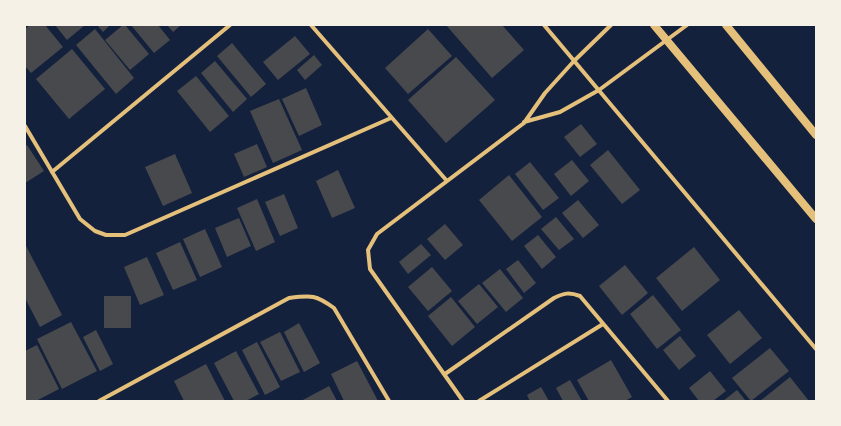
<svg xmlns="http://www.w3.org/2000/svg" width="841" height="426" viewBox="0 0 841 426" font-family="Mulish,sans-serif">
  <rect width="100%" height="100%" fill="#14213d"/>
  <path fill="#48494c" d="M30,25H45L63,47L31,73L25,66V29Z
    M55,25H85L67,40Z
    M97,25H110L103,32Z
    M123,25H125L149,54L130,70L105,40Z
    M131,25H158L170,40L154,53Z
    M167,25H181L173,32Z
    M446,25H502L524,50L492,78Z
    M95,29L134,78L116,94L76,45Z
    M428,29L452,56L408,94L385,68Z
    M295,36L310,54L278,80L263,62Z
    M232,43L266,84L251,97L217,56Z
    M72,49L105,89L69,119L36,79Z
    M314,55L322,65L305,80L297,70Z
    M456,57L495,100L446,143L408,100Z
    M215,61L247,99L233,112L201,73Z
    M196,76L229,116L210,132L177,91Z
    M306,88L322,125L299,136L282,99Z
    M279,99L302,150L273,163L250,111Z
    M581,124L597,144L580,157L564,137Z
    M257,144L267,167L244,177L234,154Z
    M27,145L44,171L25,183V146Z
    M608,150L640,190L622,204L590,165Z
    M175,154L192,193L163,206L145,167Z
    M572,160L589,181L571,196L554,174Z
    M530,162L559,198L543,210L515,174Z
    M338,170L355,208L332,218L316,181Z
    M509,175L542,217L512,241L479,200Z
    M284,194L298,228L280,236L265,202Z
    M257,199L275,242L256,251L237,208Z
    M578,200L599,225L583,238L562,213Z
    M556,217L574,239L559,250L541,229Z
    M239,218L251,246L227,257L215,228Z
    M445,224L463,245L445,260L427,239Z
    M205,229L222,267L200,277L183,239Z
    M538,235L556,257L542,269L524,246Z
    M180,242L197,280L173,290L156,253Z
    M25,244L62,315L40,327L25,298Z
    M421,244L431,255L408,274L399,262Z
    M694,247L720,280L682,311L656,278Z
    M147,257L164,295L140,305L124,267Z
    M518,260L536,283L524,293L506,269Z
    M625,265L648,293L622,315L599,286Z
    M432,267L452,291L428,311L408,287Z
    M500,269L523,298L506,312L482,283Z
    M479,284L498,307L477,324L458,301Z
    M653,295L681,330L657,349L630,314Z
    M104,296H131V328H104Z
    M451,297L475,327L452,346L428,316Z
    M739,310L762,338L730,364L707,335Z
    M71,322L97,371L62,389L37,339Z
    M299,323L320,363L304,372L284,332Z
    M96,330L113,364L100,371L83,337Z
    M280,332L300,372L281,381L260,342Z
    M680,336L696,356L679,370L663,350Z
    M257,342L280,387L265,395L242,350Z
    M37,345L59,389L36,401H25V351Z
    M770,348L789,371L751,401L732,378Z
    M236,351L259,394L246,401H234L214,363Z
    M611,360L632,397L625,401H589L577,380Z
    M357,361L378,401H344L331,374Z
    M206,364L225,401H184L174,381Z
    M710,371L726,391L713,401H699L689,388Z
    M790,377L809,401H760Z
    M570,380L582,401H563L556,388Z
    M329,386L337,401H301Z
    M541,387L549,401H530L527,395Z
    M737,390L746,401H723Z"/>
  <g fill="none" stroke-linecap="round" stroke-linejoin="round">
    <path stroke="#e5c07b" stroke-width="4" d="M311,25L447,181
      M544,25L816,349
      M524,122L560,112L599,90L687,25
      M25,126L80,219L95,231L106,235H125L391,118
      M52,172L230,25
      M445,374L554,298C564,293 569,292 580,296L668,401
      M99,401L289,298C312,295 316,295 334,308L389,401
      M463,401L370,269L368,250L377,234L524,123L545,93L574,61L611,25
      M479,401L603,324"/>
    <path stroke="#e5c07b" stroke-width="8" d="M654,25L816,219
      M726,25L816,135"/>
  </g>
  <rect width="841" height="426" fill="none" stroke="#f6f1e7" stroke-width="52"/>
</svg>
